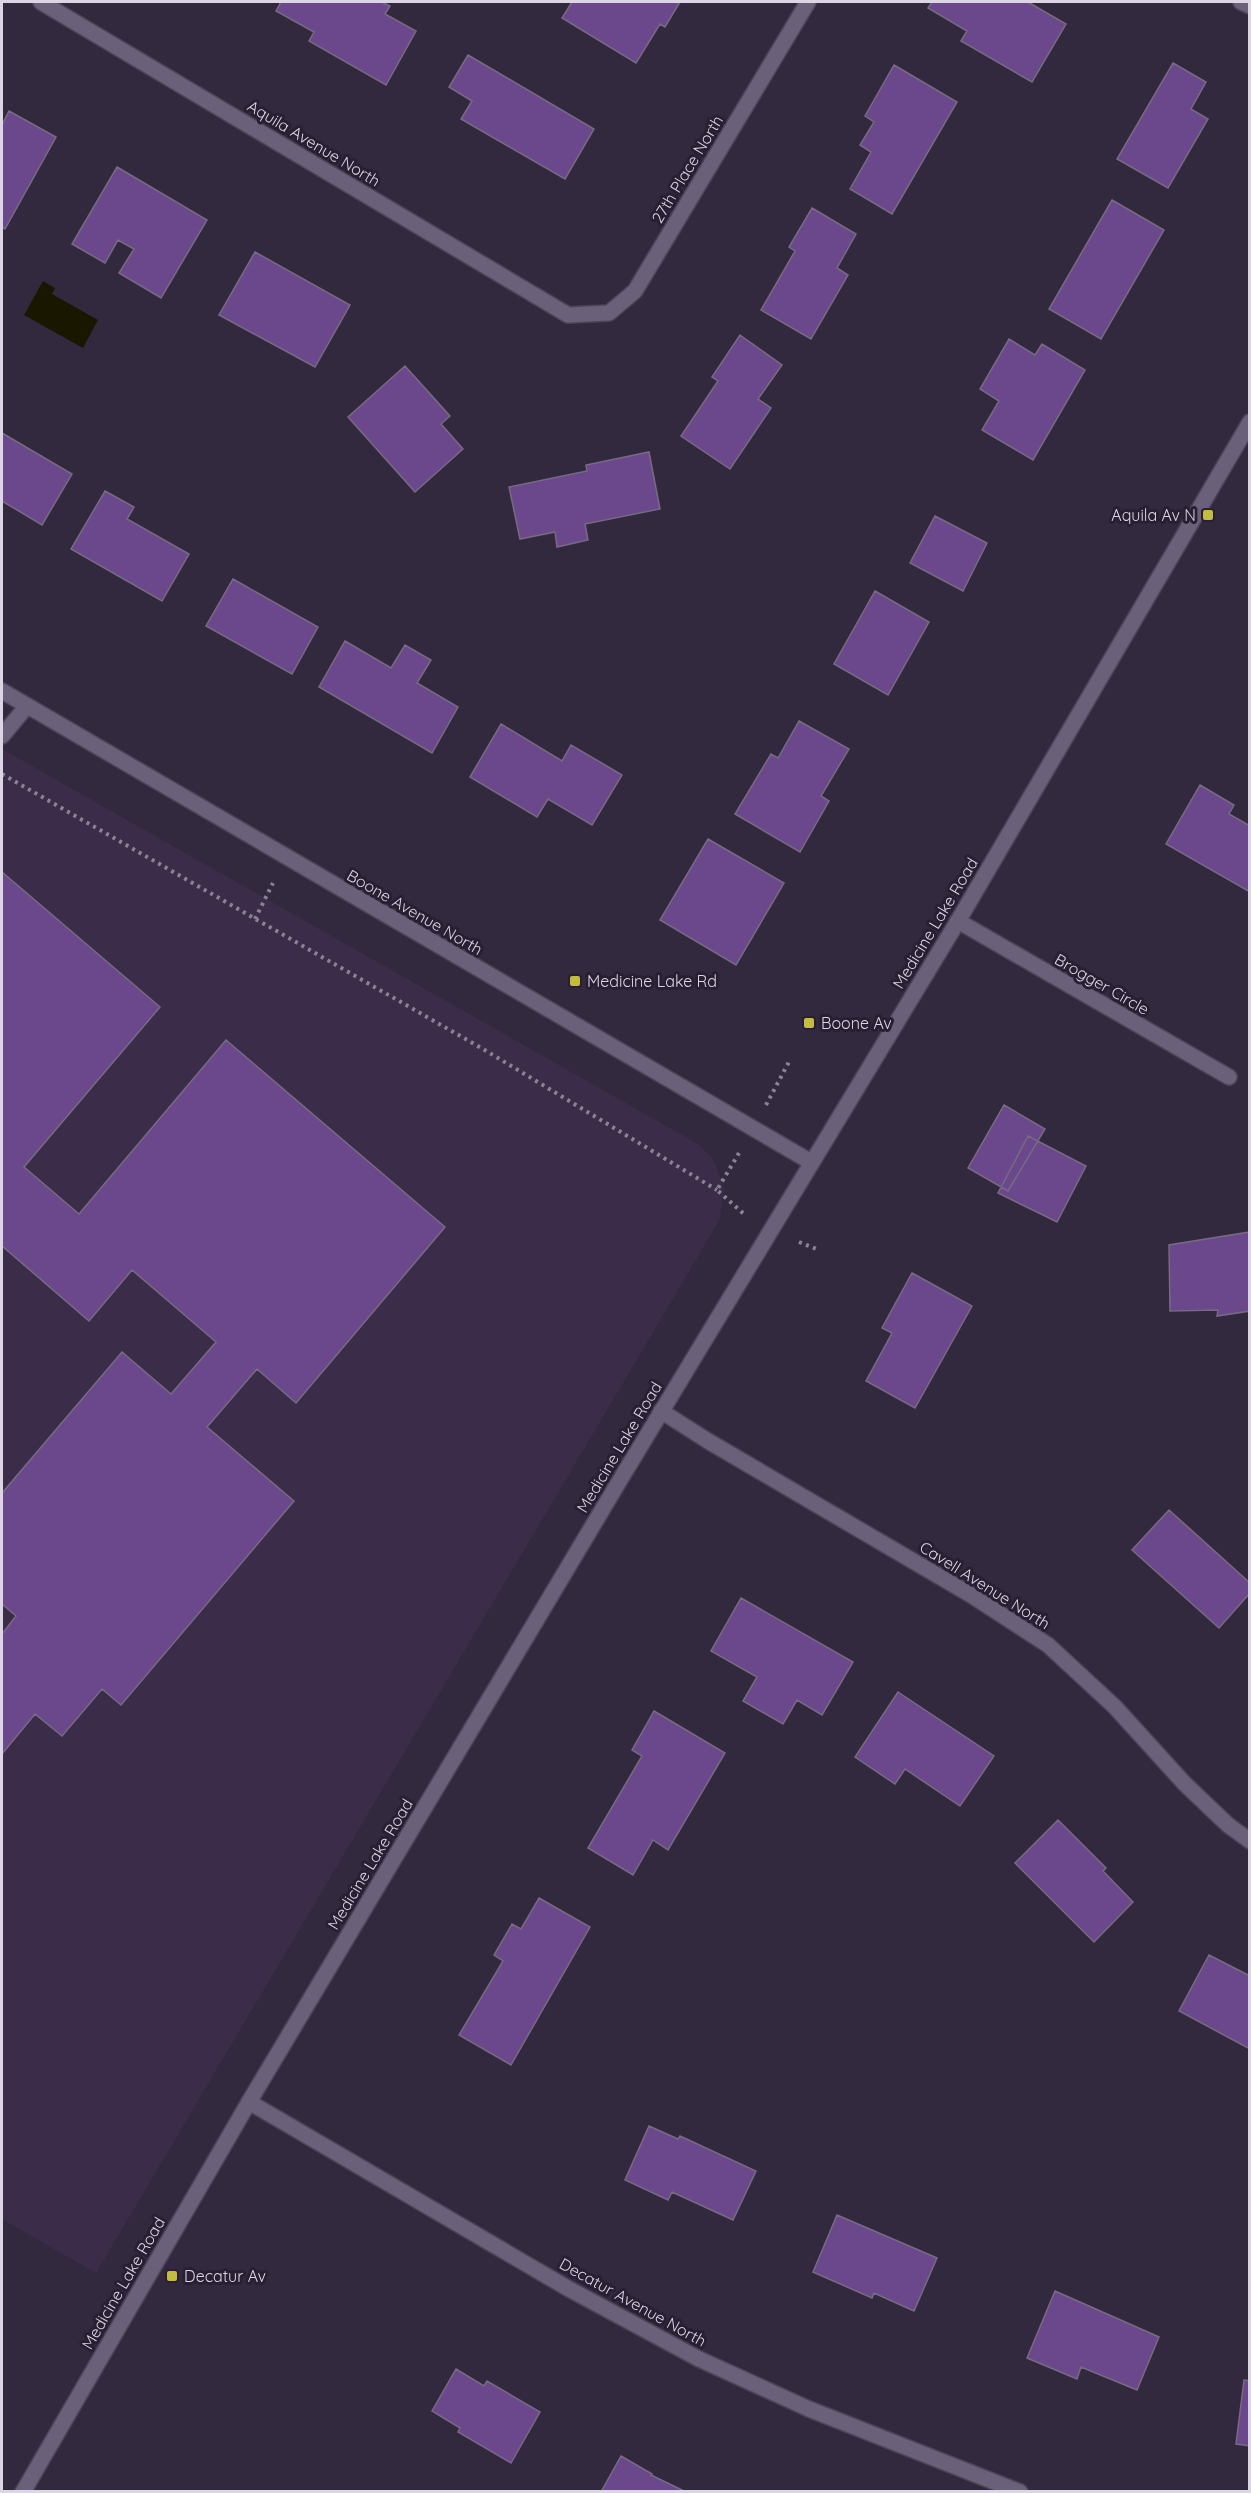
<svg xmlns="http://www.w3.org/2000/svg" width="1251" height="2493" viewBox="0 0 1251 2493" font-family="Quicksand,sans-serif">
  <rect width="100%" height="100%" fill="#33293e"/>
  <path fill="#3b2d49" d="M2,749L698,1144L713,1159L724,1188L720,1219L96,2273L2,2219Z"/>
  <path fill="#191700" d="M43,281L55,288L52,294L98,320L83,348L24,315Z"/>
  <path fill="#6a488b" stroke="#776b84" stroke-width="1.5" d="M281,2H382L390,6L385,14L416,31L386,85L309,41L314,32L276,11Z
    M572,2H680L665,27L660,24L636,63L562,18Z
    M932,2H1028L1066,24L1032,82L961,41L967,31L928,8Z
    M468,55L594,129L565,179L461,119L472,101L449,87Z
    M1173,63L1206,82L1191,109L1208,119L1168,188L1117,159Z
    M894,65L957,102L892,214L850,189L871,152L860,145L874,122L865,116Z
    M9,111L56,137L5,229L2,227V125Z
    M117,167L207,220L161,298L119,273L134,249L118,240L105,263L72,244Z
    M1112,200L1164,230L1101,339L1049,309Z
    M812,208L856,234L837,268L848,275L811,339L761,310L795,251L789,247Z
    M255,252L350,305L315,367L219,315Z
    M740,335L782,365L758,399L771,408L730,469L681,436L718,381L712,377Z
    M1009,339L1035,355L1042,344L1085,370L1033,460L982,430L999,401L980,389Z
    M405,366L450,416L441,424L463,449L415,492L348,417Z
    M2,433L72,474L42,525L2,501Z
    M649,452L660,509L585,524L588,540L557,547L555,532L520,539L509,487L587,471L586,465Z
    M105,491L134,507L127,519L189,554L162,601L71,549Z
    M935,516L987,543L963,591L910,563Z
    M233,579L318,627L292,674L206,626Z
    M875,591L929,622L888,695L834,664Z
    M345,641L391,668L405,645L431,660L417,683L458,707L432,753L319,687Z
    M799,721L849,749L821,796L829,801L800,852L735,814L771,754L778,758Z
    M501,724L562,761L571,745L622,775L592,825L548,799L537,817L470,777Z
    M1200,785L1234,805L1229,814L1250,826V892L1166,844Z
    M708,839L784,883L736,965L660,920Z
    M2,872L160,1007L24,1167L79,1214L226,1040L445,1227L296,1403L257,1369L207,1427L294,1501L121,1705L102,1689L62,1736L35,1714L2,1754V1634L16,1616L2,1604V1493L122,1352L171,1394L216,1342L132,1270L89,1321L2,1246Z
    M1004,1105L1045,1129L1008,1191L968,1168Z
    M1028,1136L1086,1166L1057,1222L998,1193Z
    M1250,1232V1311L1217,1316L1218,1310L1170,1311L1169,1245Z
    M912,1273L972,1306L915,1408L866,1381L892,1333L882,1328Z
    M1169,1510L1250,1583V1593L1219,1628L1132,1550Z
    M741,1598L853,1662L822,1715L797,1700L783,1724L743,1701L757,1677L711,1651Z
    M898,1692L994,1756L960,1806L905,1769L895,1784L855,1757Z
    M654,1711L725,1753L668,1850L653,1840L633,1875L588,1848L642,1756L632,1750Z
    M1058,1820L1106,1868L1103,1871L1133,1902L1094,1942L1015,1863Z
    M539,1898L590,1927L511,2065L459,2035L503,1961L494,1955L512,1924L521,1929Z
    M1209,1955L1250,1976V2049L1179,2011Z
    M649,2126L678,2139L680,2136L756,2171L733,2220L672,2192L668,2200L625,2180Z
    M837,2215L937,2258L914,2311L874,2293L872,2298L813,2272Z
    M1055,2291L1159,2337L1137,2390L1081,2367L1077,2379L1027,2358Z
    M456,2369L484,2386L487,2381L540,2412L511,2463L458,2432L460,2428L432,2411Z
    M1244,2380L1250,2381V2446L1236,2444Z
    M621,2456L652,2474L651,2475L686,2492H601Z"/>
  <g fill="none" stroke-linecap="round" stroke-linejoin="round">
    <g stroke="#4d4457" stroke-width="18">
      <path id="service" d="M2,736L27,706"/>
    </g>
    <g stroke="#4d4457" stroke-width="18">
      <path id="minor" d="M41,2L568,315L609,313L635,291L808,2
        M1241,2L1250,6
        M958,921L1229,1077
        M661,1411L708,1441L971,1595L1048,1645L1115,1707L1184,1783L1228,1825L1250,1841
        M249,2102L569,2289L699,2359L809,2409L1020,2492"/>
    </g>
    <g stroke="#4d4457" stroke-width="18">
      <path id="tertiary" d="M2,691L811,1162
        M23,2492L249,2102L614,1490L958,921L1250,422"/>
    </g>
    <path stroke="#8b8395" stroke-width="4" stroke-dasharray="3 4.5" stroke-linecap="butt" d="M2,774L483,1049L717,1190
      M255,919L273,883
      M766,1105L790,1060
      M739,1153L717,1190L746,1216
      M799,1242L819,1250"/>
    <use href="#service" stroke="#6b6079" stroke-width="15"/>
    <use href="#minor" stroke="#6b6079" stroke-width="15"/>
    <use href="#tertiary" stroke="#6b6079" stroke-width="15"/>
  </g>
  <g fill="#c2bd3f" stroke="#291f34" stroke-width="2">
    <rect x="1202" y="509" width="12" height="12" rx="3"/>
    <rect x="569" y="975" width="12" height="12" rx="3"/>
    <rect x="803" y="1017" width="12" height="12" rx="3"/>
    <rect x="166" y="2270" width="12" height="12" rx="3"/>
  </g>
  <g text-anchor="middle" stroke-width="6" stroke-linejoin="round" paint-order="stroke">
    <g font-size="16" fill="#dcd6e4" stroke="#291f34">
      <text transform="translate(314 143) rotate(31)" y="6">Aquila Avenue North</text>
      <text transform="translate(687 169) rotate(-59)" y="6">27th Place North</text>
      <text transform="translate(415 912) rotate(30)" y="6">Boone Avenue North</text>
      <text transform="translate(935 923) rotate(-59)" y="6">Medicine Lake Road</text>
      <text transform="translate(1102 984) rotate(30)" y="6">Brogger Circle</text>
      <text transform="translate(619 1447) rotate(-59)" y="6">Medicine Lake Road</text>
      <text transform="translate(985 1585) rotate(32)" y="6">Cavell Avenue North</text>
      <text transform="translate(370 1864) rotate(-59)" y="6">Medicine Lake Road</text>
      <text transform="translate(123 2283) rotate(-60)" y="6">Medicine Lake Road</text>
      <text transform="translate(633 2302) rotate(29)" y="6">Decatur Avenue North</text>
    </g>
    <g font-size="16" fill="#dcd6e4" stroke="#291f34" text-anchor="start">
      <text x="1196" y="521" text-anchor="end">Aquila Av N</text>
      <text x="587" y="987">Medicine Lake Rd</text>
      <text x="821" y="1029">Boone Av</text>
      <text x="184" y="2282">Decatur Av</text>
    </g>
  </g>
  <rect width="1251" height="2493" fill="none" stroke="#dcd6e4" stroke-width="6"/>
</svg>
